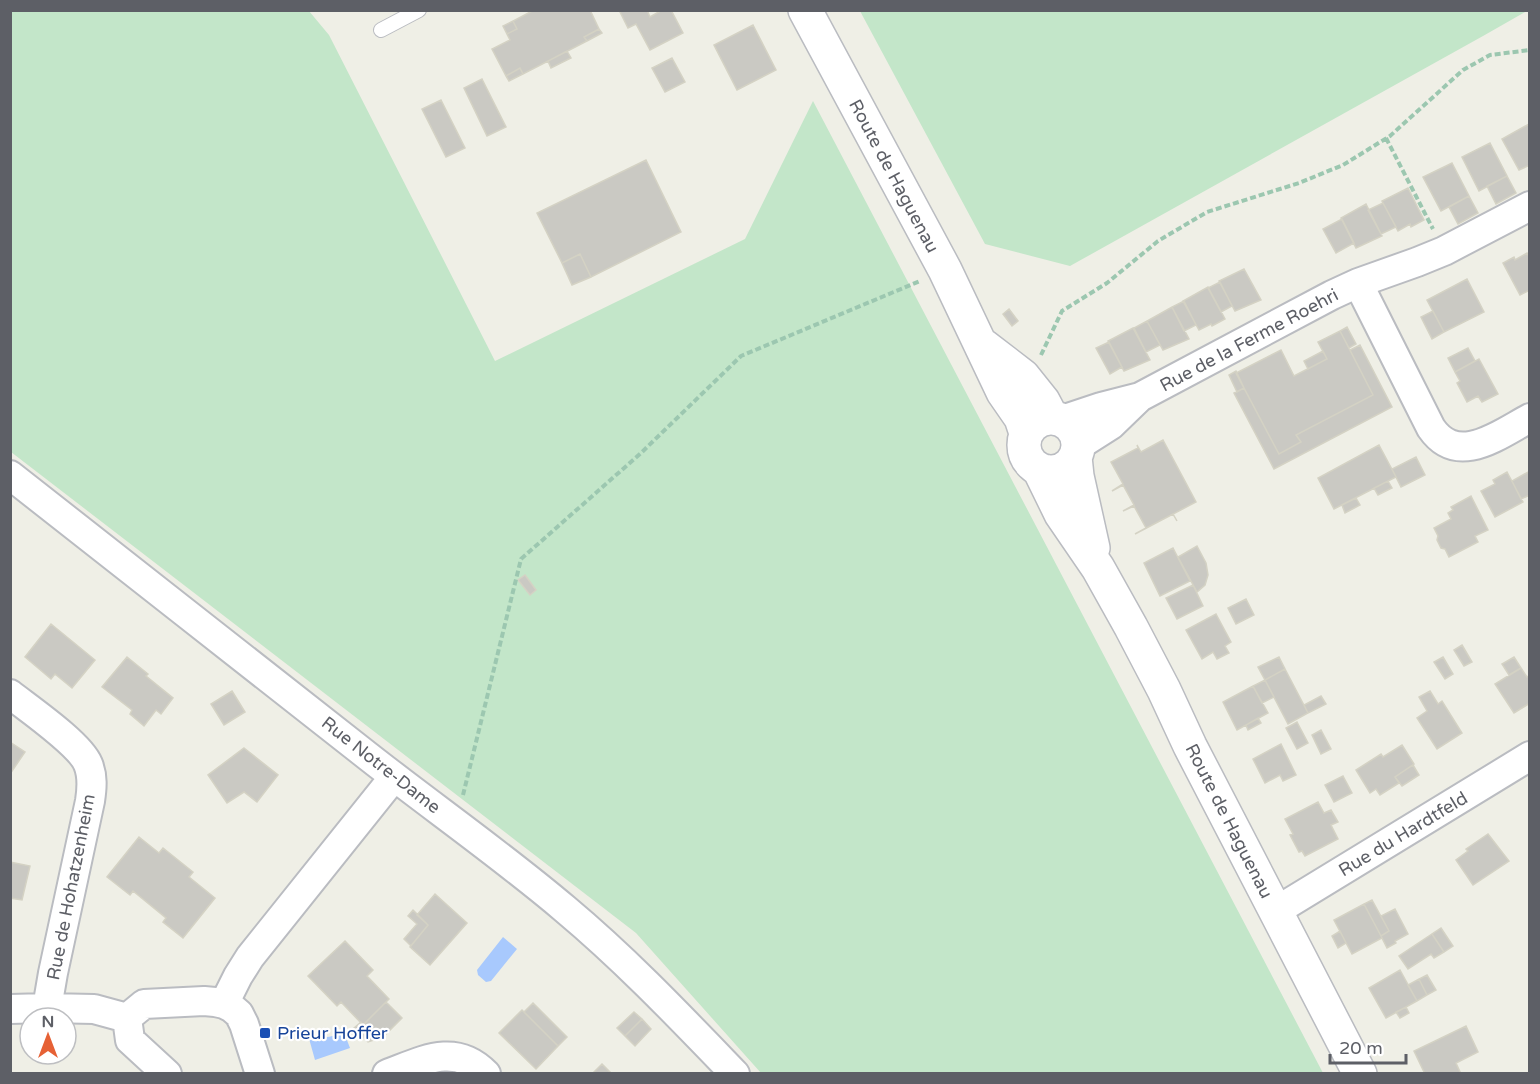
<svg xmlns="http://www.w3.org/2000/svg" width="1540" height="1084" viewBox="0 0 1540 1084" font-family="'Varela Round',sans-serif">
  <rect width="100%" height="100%" fill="#efefe6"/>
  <path fill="#c3e6c9" d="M10,11H309L329,35L495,361L745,239L813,101L1323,1073H761L636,933L11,452Z
    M860,11H1527L1483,36L1070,266L985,244Z"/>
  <path fill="#a8c9fd" d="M503,937L517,949L491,981L486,982L478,975L477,970Z
    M312,1034L313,1036L323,1034L327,1037C343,1034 344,1030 350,1048L315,1060L308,1035Z"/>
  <path fill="#cac9c3" stroke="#d4d2c4" stroke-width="1.5" d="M534,10H590L599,29L584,37L587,41L523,74L520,68L506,76L492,49L510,40L507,34L517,29L513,21Z
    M619,10H647L650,17L662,10H671L683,33L650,50L636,24L628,28Z
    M513,21L517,29L507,34L503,26Z
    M753,25L776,70L737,90L714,45Z
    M599,29L602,33L587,41L584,37Z
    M567,51L571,58L551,68L548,61Z
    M672,58L685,82L665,92L652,68Z
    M520,68L523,74L509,81L506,76Z
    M482,79L506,127L487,136L464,88Z
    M441,100L465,148L446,157L422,109Z
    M1529,124L1530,165L1519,170L1502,139Z
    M1490,143L1507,176L1479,191L1462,157Z
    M646,160L681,232L591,277L580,254L562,263L537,213Z
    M1452,163L1469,196L1441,211L1423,177Z
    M1507,176L1516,193L1496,204L1487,186Z
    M1408,188L1424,220L1411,227L1410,224L1398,231L1382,201Z
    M1469,196L1478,213L1458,224L1449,207Z
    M1383,203L1396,227L1381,234L1368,210Z
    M1366,204L1382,236L1356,248L1341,218Z
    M1342,219L1354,243L1336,253L1323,229Z
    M1527,253L1530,258V290L1520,295L1503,263L1514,257L1515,260Z
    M580,254L591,277L572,285L562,263Z
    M1244,269L1261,300L1235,311L1219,281Z
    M1467,279L1484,312L1444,332L1427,300Z
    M1220,282L1232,306L1221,312L1208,288Z
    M1208,287L1225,319L1212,326L1211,324L1199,330L1183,301Z
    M1184,301L1196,325L1184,331L1172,307Z
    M1172,307L1189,339L1163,350L1147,321Z
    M1009,309L1018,321L1012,326L1003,314Z
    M1433,311L1444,332L1432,339L1421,317Z
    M1147,321L1160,345L1146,352L1134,328Z
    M1347,327L1356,344L1349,348L1340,331Z
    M1133,328L1150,360L1124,371L1108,341Z
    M1340,331L1373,395L1296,435L1301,442L1279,454L1236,373L1281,350L1294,376L1327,359L1318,342Z
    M1109,342L1122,367L1110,374L1096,348Z
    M1360,345L1392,407L1274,469L1234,393L1244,388L1279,454L1301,442L1296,435L1373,395L1350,350Z
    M1468,348L1475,361L1455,372L1448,358Z
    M1323,351L1327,359L1308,369L1304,361Z
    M1479,359L1498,394L1482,402L1478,396L1467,402L1457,383L1460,381L1455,372Z
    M1236,371L1244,388L1237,392L1229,375Z
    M1163,440L1196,502L1173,514L1177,521L1173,514L1135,534L1146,528L1134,506L1123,511L1134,505L1123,485L1112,491L1123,484L1111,462L1138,448L1137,445L1141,452Z
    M1379,445L1396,477L1334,509L1318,478Z
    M1416,457L1425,475L1401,487L1392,469Z
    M1530,471V495L1521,499L1512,481Z
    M1507,472L1523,502L1495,517L1481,491L1495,484L1493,480Z
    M1388,481L1392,488L1378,495L1374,488Z
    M1471,496L1488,530L1475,536L1478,542L1449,557L1445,549L1441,548L1437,540L1438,536L1434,528L1451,519L1448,513L1453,510L1451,507Z
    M1356,498L1360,505L1345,513L1342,505Z
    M1197,546L1206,563L1208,575L1205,585L1197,592L1178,557Z
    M1173,548L1190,581L1160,596L1144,563Z
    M525,575L536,590L530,595L518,580Z
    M1193,585L1203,606L1177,619L1166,598Z
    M1246,599L1254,615L1236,624L1228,608Z
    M1216,614L1231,642L1225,646L1229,653L1217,659L1213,652L1202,659L1186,630Z
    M51,624L95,660L72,688L55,674L51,679L25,657Z
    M1462,645L1472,662L1464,666L1454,650Z
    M127,657L148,674L146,676L173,698L161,714L156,710L144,726L130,714L132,710L102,687Z
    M1279,657L1285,669L1265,680L1258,667Z
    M1443,657L1453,674L1445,679L1434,662Z
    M1514,657L1521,668L1509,675L1502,664Z
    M1521,668L1527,677L1530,675V703L1514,713L1495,684Z
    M1285,669L1308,713L1288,724L1265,680Z
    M1265,680L1274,697L1262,703L1253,686Z
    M1253,686L1268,713L1237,730L1223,702Z
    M232,691L245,712L224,725L211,704Z
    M1430,691L1438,704L1442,701L1462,733L1437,749L1417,718L1427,711L1419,697Z
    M1321,696L1326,704L1308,713L1304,705Z
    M1258,718L1261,723L1248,730L1246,725Z
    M1297,722L1308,743L1297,749L1286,728Z
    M1321,730L1331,749L1321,754L1312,735Z
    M10,742L25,752L10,774Z
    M1281,744L1296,775L1283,781L1280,775L1265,783L1253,759Z
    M1402,745L1414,764L1395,777L1399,783L1380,795L1376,789L1370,793L1356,770L1381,754L1383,757Z
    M244,748L278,775L257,802L244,792L227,803L208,775Z
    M1413,765L1419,775L1402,786L1395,777Z
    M1343,776L1352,793L1334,802L1325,785Z
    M1318,802L1324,813L1331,810L1338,822L1331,825L1338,839L1305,856L1302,851L1299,852L1290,835L1293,834L1285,819Z
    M1488,834L1509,861L1473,885L1456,860L1468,851L1466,849Z
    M139,837L159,853L163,848L193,872L189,877L215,898L183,938L163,922L166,918L133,891L130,895L107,877Z
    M10,862L30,866L22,900L10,898Z
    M435,894L467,923L430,965L410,947L428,925L417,915Z
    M1372,900L1389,931L1381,936L1364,904Z
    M1364,904L1382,938L1352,954L1334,920Z
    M1395,909L1408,934L1395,941L1396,943L1387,948L1381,936L1389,931L1381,916Z
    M413,910L428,925L411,946L404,939L417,924L408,916Z
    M1441,928L1453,946L1444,952L1432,934Z
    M1340,931L1346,943L1338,948L1332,936Z
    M1432,934L1444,952L1434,958L1431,954L1408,969L1399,956Z
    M345,941L373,970L367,976L389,999L363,1025L341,1002L337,1006L308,976Z
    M1400,970L1417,1001L1386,1018L1369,988Z
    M1427,975L1436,990L1427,995L1419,979Z
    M1419,979L1427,995L1417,1001L1408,985Z
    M386,1002L402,1018L383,1037L368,1042L354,1028L361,1022L363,1025Z
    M533,1003L567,1037L558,1046L524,1012Z
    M1406,1007L1409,1013L1400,1018L1396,1012Z
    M522,1010L558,1046L536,1069L499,1033Z
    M634,1012L642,1019L625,1036L617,1028Z
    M642,1019L651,1029L635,1046L625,1036Z
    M1466,1026L1478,1052L1456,1063L1461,1074H1425L1414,1051Z
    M602,1064L612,1074H592Z"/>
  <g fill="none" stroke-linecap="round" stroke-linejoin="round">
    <g stroke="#babcc1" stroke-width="16">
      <path id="service" d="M381,30L419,10"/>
    </g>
    <g stroke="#babcc1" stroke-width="32">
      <path id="minor" d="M1358,283L1431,428C1458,467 1498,435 1530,418
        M1062,420L1101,407L1140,397L1332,295L1358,283L1417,262L1444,251L1530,206
        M1078,446L1111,425L1140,397
        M10,475C127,567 243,658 360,750C428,804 499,853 565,909C626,960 680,1017 735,1074
        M10,694C29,709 80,744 88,764C93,776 92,788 90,801L53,973L47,1008
        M1276,911L1530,756
        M224,1004L238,976L250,957L394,777
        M10,1009L47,1008L94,1009L127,1018
        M127,1018L144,1004L204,1001L215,1002L224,1004L232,1008L239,1014L244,1024L260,1074
        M127,1018L130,1040L167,1074
        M387,1074C422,1061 455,1042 486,1074"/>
    </g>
    <g stroke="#babcc1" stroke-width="36">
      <path id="tertiary" d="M805,10L945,270L1003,392L1021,418L1026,433
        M984,346L1023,376L1043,401L1052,418
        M1024 445a27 27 0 1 1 54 0a27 27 0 1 1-54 0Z
        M1075,457L1077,476L1093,548
        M1039,469L1061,514L1098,568L1131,627L1164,690L1190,746L1360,1074"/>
    </g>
    <path stroke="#9cc7b0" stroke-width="4" stroke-dasharray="6 3" stroke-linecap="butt" d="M1386,138L1433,229
      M1041,355L1062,311L1107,283L1158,241L1207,212L1299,183L1343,165L1390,136L1463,70L1490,55L1530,50
      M463,795L521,559L641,453L741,356L920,281"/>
    <use href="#service" stroke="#fff" stroke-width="14"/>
    <use href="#minor" stroke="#fff" stroke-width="28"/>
    <use href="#tertiary" stroke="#fff" stroke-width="33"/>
  </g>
  <rect fill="#1a4fb4" stroke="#fff" stroke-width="2" x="259" y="1027" width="12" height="12" rx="3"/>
  <g text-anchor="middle" stroke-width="4.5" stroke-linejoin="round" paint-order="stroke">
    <g font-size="18" fill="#5d5f66" stroke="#fff">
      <text transform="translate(894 176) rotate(62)" y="6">Route de Haguenau</text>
      <text transform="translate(1249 340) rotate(-28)" y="6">Rue de la Ferme Roehri</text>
      <text transform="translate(381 765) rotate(38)" y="6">Rue Notre-Dame</text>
      <text transform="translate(1229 821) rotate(63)" y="6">Route de Haguenau</text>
      <text transform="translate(1403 834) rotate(-31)" y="6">Rue du Hardtfeld</text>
      <text transform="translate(71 887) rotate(-79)" y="6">Rue de Hohatzenheim</text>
    </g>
    <g font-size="18" fill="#164399" stroke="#fff" text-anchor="start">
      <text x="277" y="1039">Prieur Hoffer</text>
    </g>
  </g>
  <rect width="1540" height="1084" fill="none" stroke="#5d5f66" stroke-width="24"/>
  <g transform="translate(48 1036)"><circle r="28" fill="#ffffff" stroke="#bebfc2" stroke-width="1.5"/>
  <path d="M0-4.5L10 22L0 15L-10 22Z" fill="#e66135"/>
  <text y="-9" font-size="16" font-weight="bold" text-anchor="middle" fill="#5d5f66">N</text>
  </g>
  <path d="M1330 1054v9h76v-9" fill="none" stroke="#5d5f66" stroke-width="3"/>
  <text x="1339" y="1054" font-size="18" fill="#5d5f66" stroke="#ffffff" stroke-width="4.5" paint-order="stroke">20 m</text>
</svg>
